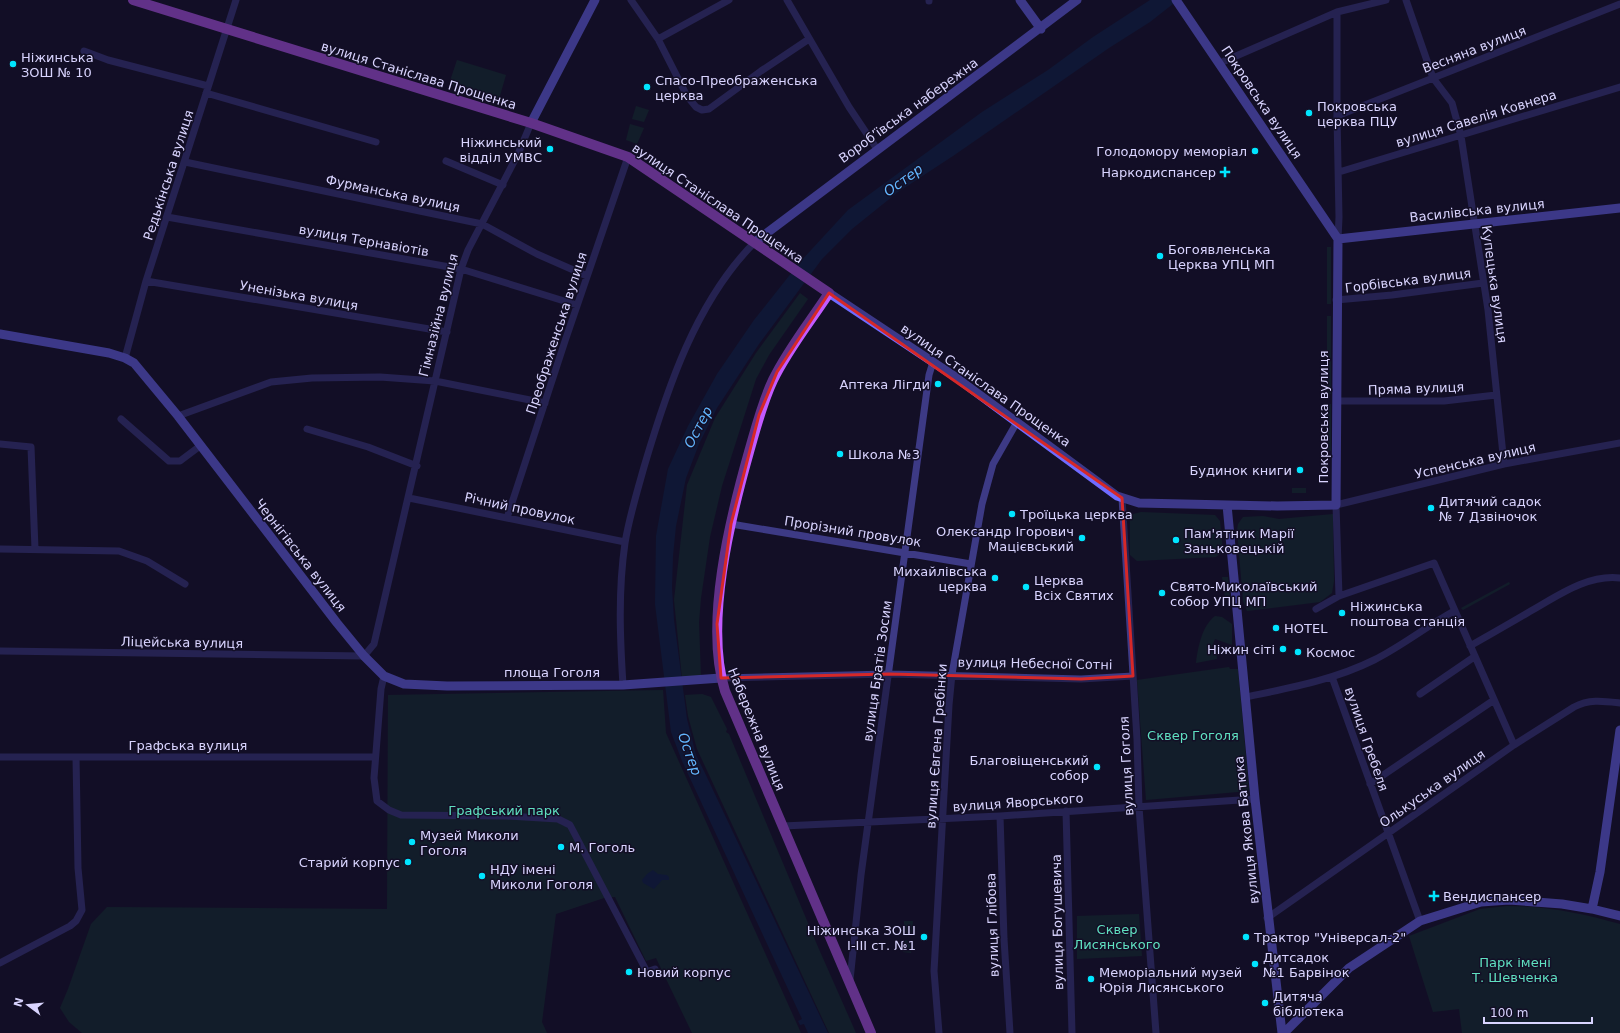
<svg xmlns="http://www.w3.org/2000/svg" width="1620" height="1033" viewBox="0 0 1620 1033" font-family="'DejaVu Sans',sans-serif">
  <rect width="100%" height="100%" fill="#130f26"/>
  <path fill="#12302f" d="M457,60L506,75L499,99L449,84Z
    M636,106L649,110L644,122L632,119Z
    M630,124L644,128L637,144L626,140Z
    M1327,247H1331V304H1327Z
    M800,293L808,299L769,355L756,379L722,486L710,537L701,598L699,622L701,678H682L674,600L687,485L715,418L756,353Z
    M1327,316H1331V394H1327Z
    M1327,404H1331V451L1327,450Z
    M1292,488H1306V493H1292Z
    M1141,512L1215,515L1220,521L1223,551L1216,557L1137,561L1130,555V515Z
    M1333,514L1334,581L1332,593L1320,602L1247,611L1243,601L1237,530L1238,524L1243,517L1263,516L1279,519Z
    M1222,577H1228L1230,598H1225Z
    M1509,582L1510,584L1463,610L1461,608Z
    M1215,616L1222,617L1232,624V645L1215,639L1211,648L1213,650H1216L1217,659L1196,663C1198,647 1202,626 1215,616Z
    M1229,667L1230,669H1238L1249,791L1146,800L1137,680Z
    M663,690L666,733L801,1033H692L656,958L646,961L615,897L604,898L556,914L542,1022L547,1033H82L69,1022L60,1008L68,989L91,924L107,907L387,909L388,695Z
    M702,694L711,697L727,729L726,732L729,734L818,947L856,1033H829L697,749L688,716L685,695Z
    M1507,906C1547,906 1581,913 1620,924V1033H1462L1459,1009L1433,1012L1409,936L1480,909Z
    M1139,914L1142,956L1077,959V916Z
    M904,921H913L912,933L904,932Z
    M903,940L912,941L911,953L903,952Z"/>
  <path fill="#0c2248" d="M1150,0H1178L1150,22L1109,48L953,156L898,192L852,229L822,259L759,344L717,408L699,444L686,478L676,526L673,556L672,588L674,620L687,719L696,755L704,771L828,1033H808L804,1024L800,1025L798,1021L802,1019L682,761L671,732L655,604L656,536L668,469L688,426L717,374L754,320L800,262L848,210L982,112L1048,70L1093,37Z
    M653,870L658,874L667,875L669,877V880H662L654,889L643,883L642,880L647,874Z"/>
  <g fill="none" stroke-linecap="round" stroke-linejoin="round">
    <path stroke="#3d3a85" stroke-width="7" d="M631,0L658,39L687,96L696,107L702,110L709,109L761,71L809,39
      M787,0L849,107L877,149
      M929,0V1
      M1406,0L1433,78L1452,103L1461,136L1488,310L1504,464
      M1337,12V116L1339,217L1338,239
      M658,39L729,0
      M84,51L108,60L208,86
      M1220,63L1337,12L1386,0
      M206,93L376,142
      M1337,116L1620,4
      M446,161L503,185
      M185,162L482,224L537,254L587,276
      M1339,172L1620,87
      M167,217L461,269L577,305
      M146,281L447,332
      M1336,300L1392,295L1483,283
      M125,358L146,281L236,0
      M1337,401H1444L1496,395
      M178,416L271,382L312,378L380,377L435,381L545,403
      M121,419L169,461H180L200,446
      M307,429L368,447L417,466
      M0,444L31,447L35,549
      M409,498L625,542
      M1122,498L1137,739L1139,807L1156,1033
      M507,518L565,341L628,157
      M731,524L971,564
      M0,549L119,551L147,561L185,584
      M1339,596L1336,505L1504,464L1620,443
      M1316,609L1339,596L1434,563L1514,745
      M1470,646C1489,635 1509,624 1529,612C1556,597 1587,574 1620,578
      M0,651L364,656L374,644L461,269L468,250L518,154L531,123
      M384,676L381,689L374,778L377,801L389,810L401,815L507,816L558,819L570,825L647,972L655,969
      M1332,677L1420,921
      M721,678L889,674L1081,679L1133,676
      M623,685C620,638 618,591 625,543C629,518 637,492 644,467C667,389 696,301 755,242
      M1420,694L1474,657
      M1246,697C1289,688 1334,680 1374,660C1402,646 1427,626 1454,611
      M0,757H375
      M1370,784L1494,700
      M1066,811L1072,1033
      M1000,816L1004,939L1010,1033
      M783,826L1000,816L1255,799
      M1267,918L1514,745L1574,707C1589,699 1603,701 1620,703
      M0,963L70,926L76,921L82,910L78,868L76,757
      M850,980L861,875L929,375L933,362
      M939,1033L934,971L949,705L952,674L982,504L993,464L1017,422"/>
    <path stroke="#6f6bff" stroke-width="9" d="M1020,0L1041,29
      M531,123L595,0
      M1338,239L1620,208
      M755,242L1077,0
      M829,293L954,376L1117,496L1139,503L1277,506L1336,505L1338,239L1176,0
      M0,334L109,353L125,358L134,363L178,416L337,623L364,656L384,676L404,684L447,686L623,685L721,678
      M1227,505L1255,799L1282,1033
      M1592,909L1600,872L1620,730
      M1284,1033L1349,968L1420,921L1481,902L1509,900L1562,904L1592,909L1620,916"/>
    <path stroke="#c25bff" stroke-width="10" d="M133,0L531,123L628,157L829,293C810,322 788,349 773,380C762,403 756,428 749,452C730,519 704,624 725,691L871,1033"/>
  </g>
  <path d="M0 0H1620V1033H0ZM829,293L1122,498L1133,676L1081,679L889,674L721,678L717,624L731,524L759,415L777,372Z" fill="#130f26" fill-opacity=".55" fill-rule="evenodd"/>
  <path fill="none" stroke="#d62828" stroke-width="3" stroke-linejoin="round" d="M829,293L1122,498L1133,676L1081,679L889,674L721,678L717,624L731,524L759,415L777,372Z"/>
  <g fill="#00e5ff" stroke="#130f26" stroke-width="1.5">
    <circle cx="13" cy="64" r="4"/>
    <circle cx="647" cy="87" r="4"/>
    <circle cx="1309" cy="113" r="4"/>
    <circle cx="550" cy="149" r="4"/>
    <circle cx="1255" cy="151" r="4"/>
    <path d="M1223 166h4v4h4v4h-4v4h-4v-4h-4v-4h4z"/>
    <circle cx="1160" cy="256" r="4"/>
    <circle cx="938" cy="384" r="4"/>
    <circle cx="840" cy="454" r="4"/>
    <circle cx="1300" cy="470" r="4"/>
    <circle cx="1431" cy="508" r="4"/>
    <circle cx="1012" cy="514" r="4"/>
    <circle cx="1082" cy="538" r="4"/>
    <circle cx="1176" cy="540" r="4"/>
    <circle cx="995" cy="578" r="4"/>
    <circle cx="1026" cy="587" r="4"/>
    <circle cx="1162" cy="593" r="4"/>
    <circle cx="1342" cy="613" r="4"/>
    <circle cx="1276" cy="628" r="4"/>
    <circle cx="1283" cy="649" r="4"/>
    <circle cx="1298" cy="652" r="4"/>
    <circle cx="1097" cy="767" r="4"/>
    <circle cx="412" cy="842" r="4"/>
    <circle cx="561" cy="847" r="4"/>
    <circle cx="408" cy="862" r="4"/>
    <circle cx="482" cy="876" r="4"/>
    <path d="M1432 890h4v4h4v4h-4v4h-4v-4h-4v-4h4z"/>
    <circle cx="924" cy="937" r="4"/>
    <circle cx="1246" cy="937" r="4"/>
    <circle cx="1255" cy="964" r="4"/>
    <circle cx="629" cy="972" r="4"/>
    <circle cx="1091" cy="979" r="4"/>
    <circle cx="1265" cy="1003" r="4"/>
  </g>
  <g text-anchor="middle" stroke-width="3" stroke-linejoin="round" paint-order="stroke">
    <g font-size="13" fill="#d9d4ff" stroke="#130f26">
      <text transform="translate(1474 49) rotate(-21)" y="5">Весняна вулиця</text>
      <text transform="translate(419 75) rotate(17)" y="5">вулиця Станіслава Прощенка</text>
      <text transform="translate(1262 102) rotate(56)" y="5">Покровська вулиця</text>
      <text transform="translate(908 110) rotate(-36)" y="5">Воробʼївська набережна</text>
      <text transform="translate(1476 118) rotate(-17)" y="5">вулиця Савелія Ковнера</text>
      <text transform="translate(168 175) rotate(-72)" y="5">Редькінська вулиця</text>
      <text transform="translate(393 193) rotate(12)" y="5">Фурманська вулиця</text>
      <text transform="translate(718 203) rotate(34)" y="5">вулиця Станіслава Прощенка</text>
      <text transform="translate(1477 210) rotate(-6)" y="5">Василівська вулиця</text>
      <text transform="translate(364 240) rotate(10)" y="5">вулиця Тернавіотів</text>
      <text transform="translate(1408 280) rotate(-7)" y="5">Горбівська вулиця</text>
      <text transform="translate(1495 284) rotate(82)" y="5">Купецька вулиця</text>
      <text transform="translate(299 295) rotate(10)" y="5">Уненізька вулиця</text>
      <text transform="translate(438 315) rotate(-76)" y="5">Гімназійна вулиця</text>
      <text transform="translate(556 333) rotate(-72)" y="5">Преображенська вулиця</text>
      <text transform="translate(986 385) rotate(35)" y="5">вулиця Станіслава Прощенка</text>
      <text transform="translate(1416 388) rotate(-2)" y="5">Пряма вулиця</text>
      <text transform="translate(1323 417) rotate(-90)" y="5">Покровська вулиця</text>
      <text transform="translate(1475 460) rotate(-13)" y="5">Успенська вулиця</text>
      <text transform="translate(520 508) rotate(12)" y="5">Річний провулок</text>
      <text transform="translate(853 531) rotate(9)" y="5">Прорізний провулок</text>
      <text transform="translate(301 555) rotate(52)" y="5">Чернігівська вулиця</text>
      <text transform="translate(182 642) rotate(1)" y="5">Ліцейська вулиця</text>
      <text transform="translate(1035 663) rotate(1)" y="5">вулиця Небесної Сотні</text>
      <text transform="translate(877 671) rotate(-82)" y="5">вулиця Братів Зосим</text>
      <text x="552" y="677">площа Гоголя</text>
      <text transform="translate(757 729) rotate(68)" y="5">Набережна вулиця</text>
      <text transform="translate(1367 739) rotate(71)" y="5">вулиця Гребеля</text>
      <text x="188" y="750">Графська вулиця</text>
      <text transform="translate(936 746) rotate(-86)" y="5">вулиця Євгена Гребінки</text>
      <text transform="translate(1126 766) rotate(-93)" y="5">вулиця Гоголя</text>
      <text transform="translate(1432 788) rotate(-35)" y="5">Олькуська вулиця</text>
      <text transform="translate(1018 802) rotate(-4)" y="5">вулиця Яворського</text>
      <text transform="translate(1246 830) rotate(-96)" y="5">вулиця Якова Батюка</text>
      <text transform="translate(1057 922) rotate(-91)" y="5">вулиця Богушевича</text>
      <text transform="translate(992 925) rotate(-92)" y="5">вулиця Глібова</text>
    </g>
    <g font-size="13" fill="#d9d4ff" stroke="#130f26" text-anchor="start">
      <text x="21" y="62">Ніжинська<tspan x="21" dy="15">ЗОШ № 10</tspan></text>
      <text x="655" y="85">Спасо-Преображенська<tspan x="655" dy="15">церква</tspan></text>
      <text x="1317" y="111">Покровська<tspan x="1317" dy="15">церква ПЦУ</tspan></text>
      <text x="542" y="147" text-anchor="end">Ніжинський<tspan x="542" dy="15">відділ УМВС</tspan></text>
      <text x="1247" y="156" text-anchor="end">Голодомору меморіал</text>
      <text x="1216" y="177" text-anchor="end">Наркодиспансер</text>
      <text x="1168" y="254">Богоявленська<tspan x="1168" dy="15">Церква УПЦ МП</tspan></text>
      <text x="930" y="389" text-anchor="end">Аптека Лігди</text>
      <text x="848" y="459">Школа №3</text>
      <text x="1292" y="475" text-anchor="end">Будинок книги</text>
      <text x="1439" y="506">Дитячий садок<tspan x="1439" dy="15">№ 7 Дзвіночок</tspan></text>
      <text x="1020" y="519">Троїцька церква</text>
      <text x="1074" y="536" text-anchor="end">Олександр Ігорович<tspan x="1074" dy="15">Мацієвський</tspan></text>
      <text x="1184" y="538">Пам'ятник Марії<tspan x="1184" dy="15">Заньковецькій</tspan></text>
      <text x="987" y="576" text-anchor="end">Михайлівська<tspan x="987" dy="15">церква</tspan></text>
      <text x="1034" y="585">Церква<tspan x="1034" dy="15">Всіх Святих</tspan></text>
      <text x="1170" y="591">Свято-Миколаївський<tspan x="1170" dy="15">собор УПЦ МП</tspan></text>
      <text x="1350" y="611">Ніжинська<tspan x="1350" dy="15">поштова станція</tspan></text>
      <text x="1284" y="633">HOTEL</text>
      <text x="1275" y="654" text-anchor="end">Ніжин сіті</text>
      <text x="1306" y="657">Космос</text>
      <text x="1089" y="765" text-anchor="end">Благовіщенський<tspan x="1089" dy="15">собор</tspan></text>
      <text x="420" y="840">Музей Миколи<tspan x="420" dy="15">Гоголя</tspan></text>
      <text x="569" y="852">М. Гоголь</text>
      <text x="400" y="867" text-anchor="end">Старий корпус</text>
      <text x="490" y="874">НДУ імені<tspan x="490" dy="15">Миколи Гоголя</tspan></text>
      <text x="1443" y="901">Вендиспансер</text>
      <text x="916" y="935" text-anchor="end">Ніжинська ЗОШ<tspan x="916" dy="15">І-ІІІ ст. №1</tspan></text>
      <text x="1254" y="942">Трактор "Універсал-2"</text>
      <text x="1263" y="962">Дитсадок<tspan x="1263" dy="15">№1 Барвінок</tspan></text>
      <text x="637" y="977">Новий корпус</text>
      <text x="1099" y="977">Меморіальний музей<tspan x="1099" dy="15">Юрія Лисянського</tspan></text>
      <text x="1273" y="1001">Дитяча<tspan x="1273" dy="15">бібліотека</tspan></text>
    </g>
    <g font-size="13" fill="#5fe0c0" stroke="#130f26">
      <text x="1193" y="740">Сквер Гоголя</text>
      <text x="504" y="815">Графський парк</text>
      <text x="1117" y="934">Сквер<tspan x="1117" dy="15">Лисянського</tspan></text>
      <text x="1515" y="967">Парк імені<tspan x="1515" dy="15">Т. Шевченка</tspan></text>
    </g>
    <g font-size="14" font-style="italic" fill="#62b6ff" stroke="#130f26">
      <text transform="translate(903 180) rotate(-36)" y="5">Остер</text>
      <text transform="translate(698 427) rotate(-62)" y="5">Остер</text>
      <text transform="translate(690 754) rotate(70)" y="5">Остер</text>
    </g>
  </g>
  <g transform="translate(28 1005) rotate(286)" stroke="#130f26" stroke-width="3" paint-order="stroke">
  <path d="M0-3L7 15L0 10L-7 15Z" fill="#d9d4ff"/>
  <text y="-6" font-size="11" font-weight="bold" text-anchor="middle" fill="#d9d4ff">N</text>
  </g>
  <path d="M1484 1017v6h108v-6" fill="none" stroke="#d9d4ff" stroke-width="2"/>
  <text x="1490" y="1017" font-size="12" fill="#d9d4ff" stroke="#130f26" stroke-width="3" paint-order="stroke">100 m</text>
</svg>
